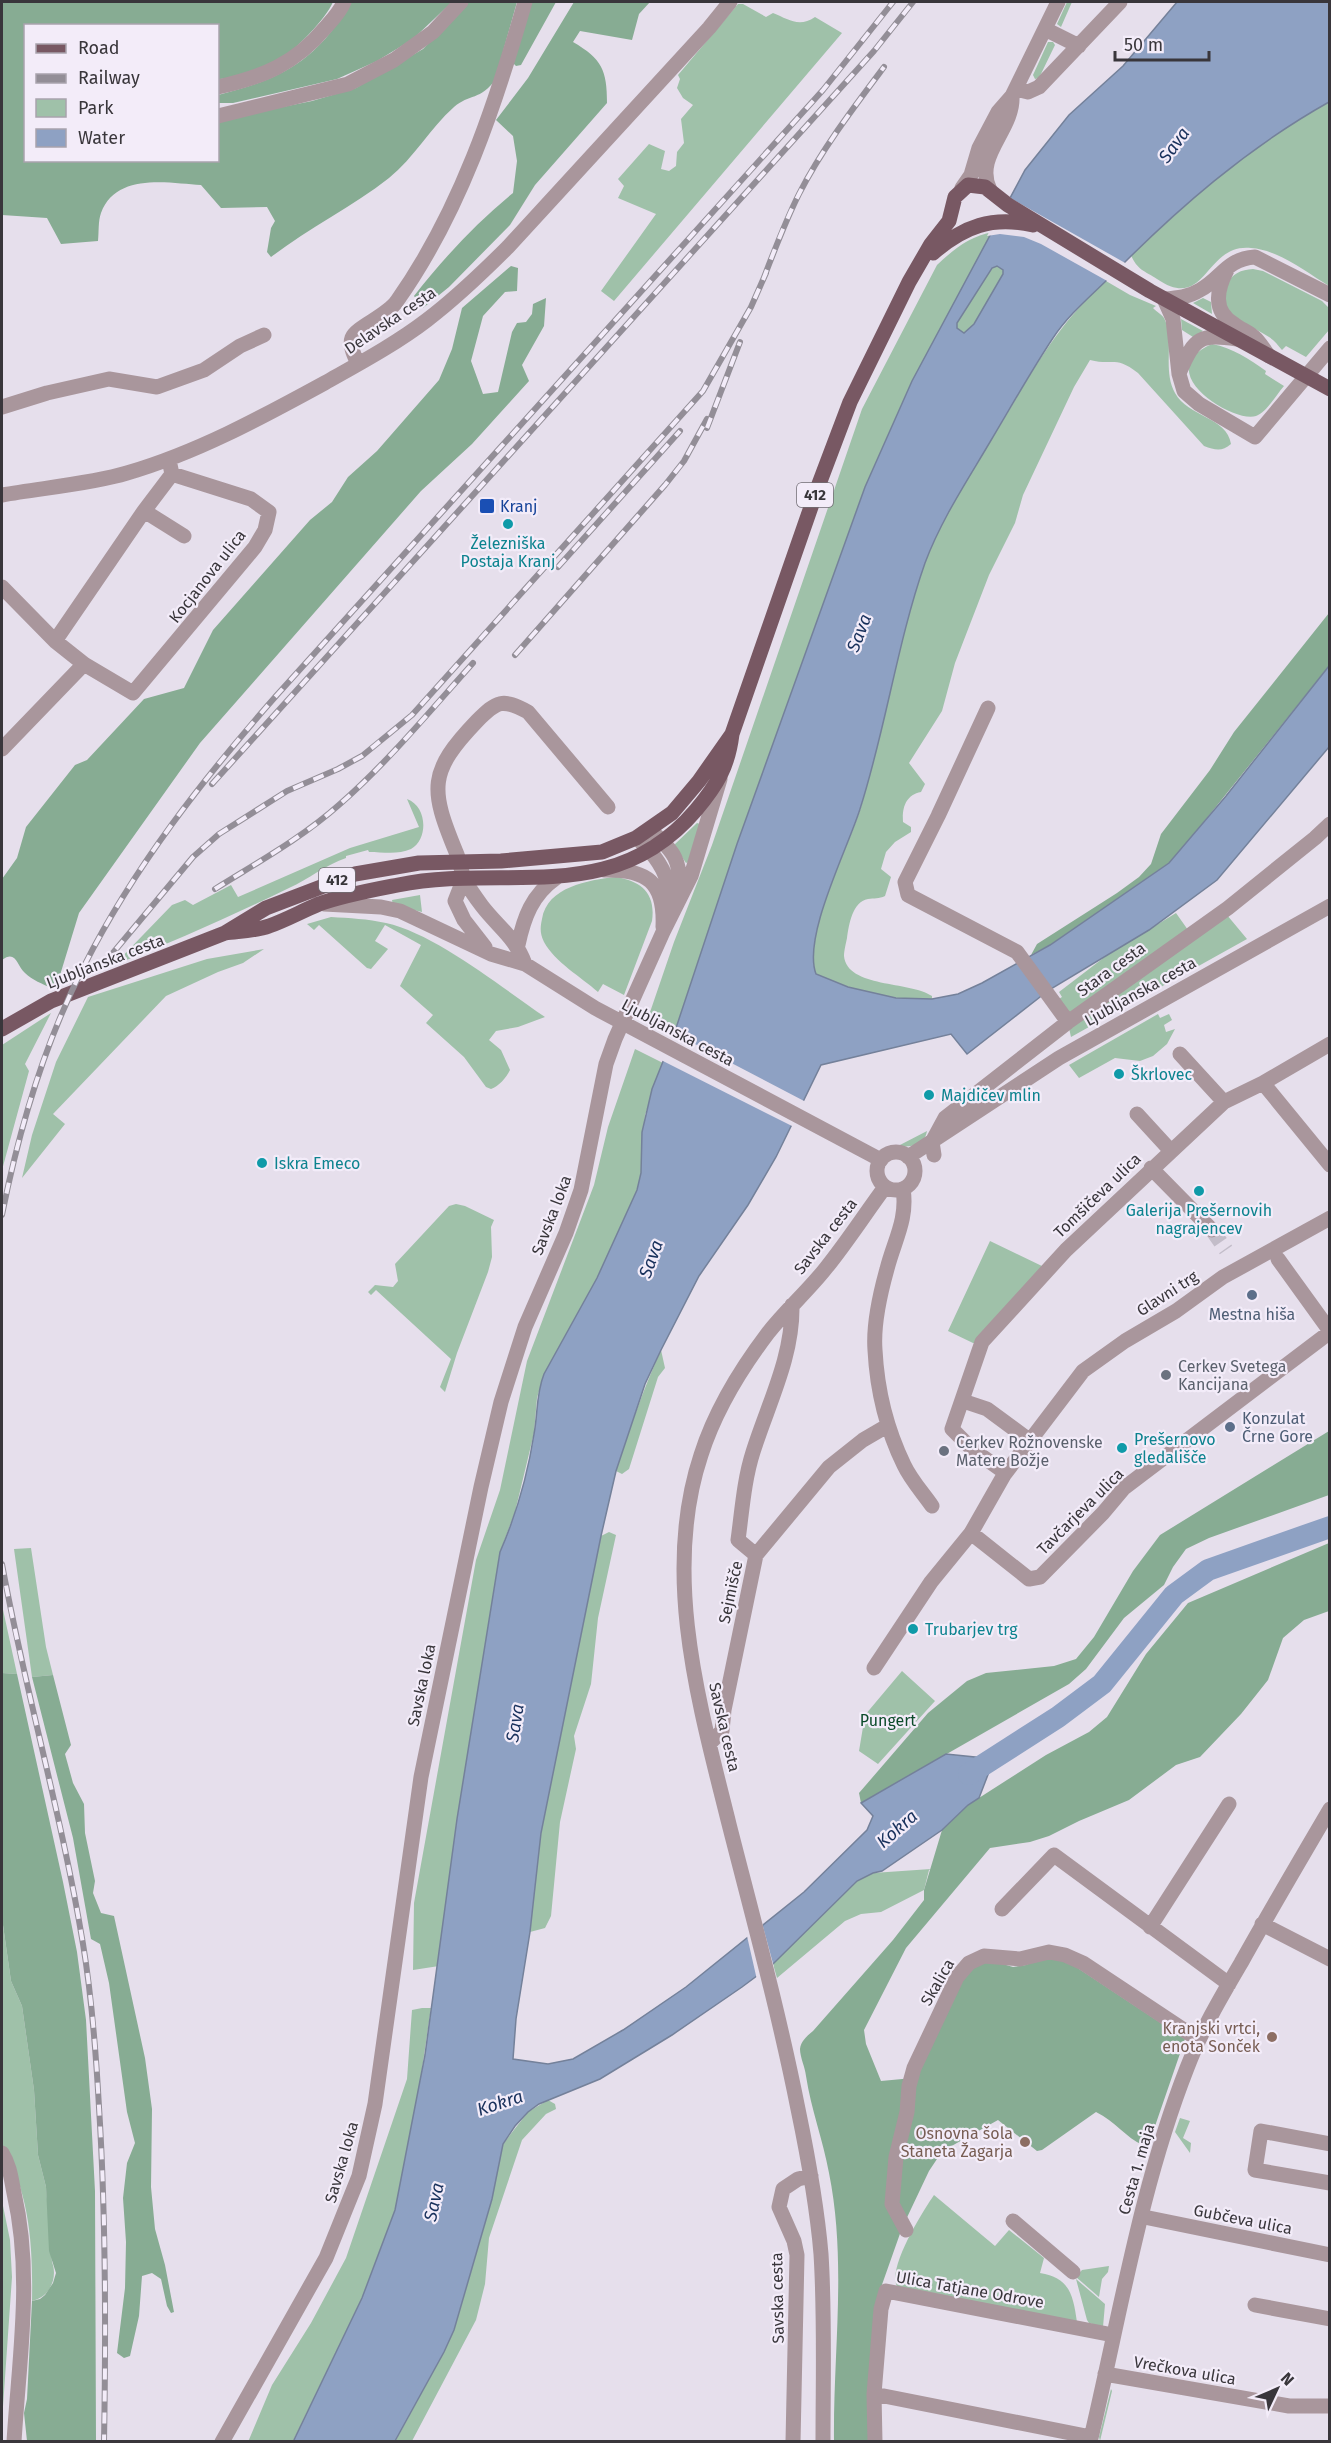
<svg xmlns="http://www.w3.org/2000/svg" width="1331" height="2443" viewBox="0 0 1331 2443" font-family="'Fira Sans',sans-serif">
  <rect width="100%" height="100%" fill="#e6dfec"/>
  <path fill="#9fc1a9" d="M1067,2H1072L1061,27L1057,24Z
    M738,4H743L766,17L773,13C788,19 799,28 815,17L842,33L614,301L601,291L656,214L618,198L624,186L618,179L649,144L665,151L661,169L669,171L676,166L677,152L684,143L681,119L693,105L683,98L677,88L680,79L678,75Z
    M1048,42H1053L1055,45L1039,78L1035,79L1033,75Z
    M1329,102V286C1306,272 1279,250 1251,248C1204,243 1207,313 1157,279C1145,271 1137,270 1131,255L1207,186L1250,151L1285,127Z
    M993,232L912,381L865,487L737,844L674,1034L647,1021L674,942L712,845L862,409L937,265C954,249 970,236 993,232Z
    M997,266L1003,270V274L974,324L964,333L957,328V323L992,268Z
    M1253,269L1263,271L1322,301L1328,307L1329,330L1306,357L1286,346L1282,350C1278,345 1274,340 1269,337C1250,324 1214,315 1227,285C1232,273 1241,270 1253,269Z
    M1106,281L1130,295L1156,306L1153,308C1156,311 1162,315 1164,318C1175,339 1162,370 1175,393C1188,417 1227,417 1231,444C1222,452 1215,450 1204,446L1138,373C1115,355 1113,366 1090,360L1074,387L1023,495L1015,523L989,575L955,663L942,711L909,763L925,784L921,792C906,795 902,807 903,822L911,827V832L895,842L886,852L881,869L891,877L885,896C879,899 874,898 868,899C852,902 849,925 847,938C846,943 844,951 844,956C847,988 910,981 932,996V999C893,1002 851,990 816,975C801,936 849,848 861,807C887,717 898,621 936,536C955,494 983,454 1007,414C1037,363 1061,321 1106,281Z
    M1203,298L1211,302L1212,314L1193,303Z
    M1181,319L1203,331L1193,337L1182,330Z
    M1212,344C1233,348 1249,359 1266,371L1265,374L1284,386C1276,395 1267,412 1256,416C1234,424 1148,371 1212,344Z
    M407,799C427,806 429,839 411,849C398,855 383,852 369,852L368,850L346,856V858C325,865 309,879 289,888C231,916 173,942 114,965L172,905L185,900L193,905L231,885L238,897L350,848L419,827Z
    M697,823L700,824L688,862L686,863L674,845Z
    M616,877C641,881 656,893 652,921L624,995L603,984L598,992C581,977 555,962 544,942C540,934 540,928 542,919C547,887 588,880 616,877Z
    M420,895L422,912L393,905L392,900Z
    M1176,913L1188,930L1070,1013L1057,1000L1062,997L1059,992L1106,956Z
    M1227,915L1247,939L1071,1037L1069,1028Z
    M331,917C349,918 368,919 386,923C436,934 502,988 545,1017L518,1027L496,1031L489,1040L501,1050L510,1070C506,1078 499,1086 491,1089L486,1087L464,1057L426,1023L433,1015L400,986L421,945L385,925L375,941L388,949L371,969L367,968L319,925L314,930L307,924Z
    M264,949L243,963L218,972L166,996L53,1114L65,1124L22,1178L32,1135L56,1062L88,997L207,959Z
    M51,1013L25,1064L29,1071L2,1170V1045Z
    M1158,1014L1160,1018L1169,1014L1172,1020L1164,1025L1166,1032L1175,1029L1167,1044L1153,1056L1140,1061L1115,1058L1079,1078L1069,1065Z
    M635,1049L663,1063L645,1115L641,1173L637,1190L597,1278L544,1374L537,1398L534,1433L515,1512L500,1552L457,1819L439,1966L413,1970L414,1903L476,1560L500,1490L527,1361L594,1185L608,1127Z
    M927,1131C925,1145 910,1148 898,1146Z
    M456,1204L465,1206L494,1220L491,1227L492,1257L488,1272L457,1353L445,1392L440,1387L451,1359L376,1290L371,1295L368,1292L375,1285L393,1287L398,1281L395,1264L449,1206Z
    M990,1241L1044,1267L978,1343H973L948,1331Z
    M661,1350L665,1368L658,1377L629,1469L622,1474L616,1471C629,1430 643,1390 661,1350Z
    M609,1532L616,1535L598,1618L591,1684L574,1736L576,1749L560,1822L551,1916L545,1928L530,1932L541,1833L601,1536Z
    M31,1548L46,1647L53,1675L32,1677L14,1549Z
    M2,1605L17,1674L2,1673Z
    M902,1671L935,1701L878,1764L859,1751L865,1715Z
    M931,1869L929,1870L924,1890L881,1912L861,1914L845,1921L777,1978L773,1964L857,1881L873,1873Z
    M2,1918L11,1981L22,2006L34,2090L38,2155L46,2187L52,2262C58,2278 50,2297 32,2301C33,2246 30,2194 2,2145Z
    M422,2008H431L415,2117L395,2210L362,2298L293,2441L248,2442L272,2385L311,2323L346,2258L407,2079L412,2010Z
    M548,2100L555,2104L556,2109L546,2114L522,2140L489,2238L485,2284L476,2320L412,2441L395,2442L444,2352L454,2330L492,2199L503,2144L528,2112Z
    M1180,2118L1190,2121L1183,2138L1191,2143L1190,2153L1175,2132Z
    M934,2195L995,2246L1009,2230L1044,2258L1040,2273C1070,2278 1073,2295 1077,2322L898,2288C885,2271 923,2211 934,2195Z
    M2,2201L10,2240L12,2277L2,2421Z
    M1109,2266L1108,2272L1102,2279L1099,2297L1076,2277L1082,2270Z
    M1076,2279L1105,2304L1103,2327L1089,2323L1087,2320Z
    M1111,2389L1112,2391L1100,2441L1099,2437Z"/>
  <path fill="#87ac93" d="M2,2H333C325,20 297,48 280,60C268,68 232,80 218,79V26H26V160H218V120L312,101L356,88L423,49L469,2H517L495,80C481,100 469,94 454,107C430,128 414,158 389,178C352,207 309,228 271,257L267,252L271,228L275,221L267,207L221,208L201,185C169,183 116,172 101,213C98,221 99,232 98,241L61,244L47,218L2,215Z
    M351,2H452L413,39L377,61L337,79L233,103H218V95C282,79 317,61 351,2Z
    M532,2H556L521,65L516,66L512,62Z
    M574,2H650L639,14L632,40L580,31L573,42C602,59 607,70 607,103L535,185L510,225L449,287L423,308L414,296C443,259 476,223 513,193L517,161L513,136L496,120L528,78Z
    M511,266L518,268L517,291L505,292L483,316L471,361L483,394L498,392L512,332L517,323L526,322L532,314L533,304L546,298L544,326L522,365L529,381L472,444L421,491L200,743L79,913L57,985L51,988C43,984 32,980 25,973C17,966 16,949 2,960V879L17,858L26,827L75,765L87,760L144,699L184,688L213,630L310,520L332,502L348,477L377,451L439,380L452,349L462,308Z
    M1329,613V666L1190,839L1169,863L1050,945L1031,955L1037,944L1117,893L1139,877L1151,864L1161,834L1210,770L1234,732Z
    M1329,1431V1495L1209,1538L1186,1549L1173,1567L1164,1585L1124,1618L1086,1669L1069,1684L861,1803L859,1793L928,1713L967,1681L986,1673L1054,1666L1076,1659L1094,1637L1133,1571L1160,1535Z
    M1329,1543V1611L1304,1620L1283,1638L1268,1680L1241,1714L1200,1757L1176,1765L1129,1800L1079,1821L1049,1836L1030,1842L990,1848L906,1948L864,2030L866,2044L881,2081L913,2078L965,1975L976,1966L989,1960L1013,1967L1026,1965L1041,1958L1064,1959L1185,2039L1154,2129L1143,2145C1126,2138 1115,2121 1096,2112L1042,2150L1037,2151L998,2120L948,2148L937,2159L929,2171L902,2228L878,2296L872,2441H834C833,2352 847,2262 829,2173C823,2140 811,2109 806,2076C805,2067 800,2057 800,2049C801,2041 807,2036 813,2031L893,1940L924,1900V1890L942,1830L968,1805L1046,1755L1089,1732L1107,1717L1146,1654L1188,1603Z
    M2,1673L17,1674L63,1882L77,1952L86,2020L95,2191L96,2441H27L24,2413L27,2399L32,2301L40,2299L45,2295L53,2283L56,2273L49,2251L46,2187L38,2155L34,2090L22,2006L11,1981L2,1918Z
    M53,1675L71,1745L65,1754L73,1783L84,1804L85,1833L95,1881L93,1893L101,1913L114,1916L145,2058L152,2109L151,2187L155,2229L165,2265L174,2312L171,2313L167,2306L161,2279L152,2273L142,2276L139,2316L130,2356L124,2358L117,2353L125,2288L126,2242L123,2198L127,2163L135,2143L127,2112L109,1983L100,1944L91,1939L73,1838L32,1677Z"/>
  <path fill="#8ea1c3" stroke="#74819a" stroke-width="1.5" fill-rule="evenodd" d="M1177,2H1329V102C1247,148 1177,209 1111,276C1091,296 1069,314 1053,338C1031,371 1011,407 990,442C967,481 941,520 925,563C897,643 886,728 860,809C848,848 802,937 816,974L848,987L896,998L932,999L958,994L982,983L1050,945L1169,863L1226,796L1329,666V747L1217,880L1149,930L1049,990L967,1054L951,1034L821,1065L776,1157L748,1205L699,1276L661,1350L645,1384L616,1471L601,1536L541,1833L530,1932L516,2019L513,2059L548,2064L573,2059L623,2030L686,1987L804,1892L867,1830L873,1816L861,1803L946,1754L994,1759L979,1798L968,1805L942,1830L882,1871L873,1873L857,1881L773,1964L742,1987L672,2035L600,2079L539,2104L528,2112L515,2126L503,2144L492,2199L454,2330L444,2352L395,2441L293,2442L362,2298L395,2210L425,2055L457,1819L500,1552C516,1515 528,1473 534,1434C538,1413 536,1394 544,1374L597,1278L637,1190L641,1173L642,1132L652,1089L674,1034L737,844L865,487L912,381L1025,170L1069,115L1123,66ZM997,266L1003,270V274L974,324L964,333L957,328V323L992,268Z"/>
  <path fill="#e6dfec" d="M1008,195L1012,199L1127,264L1109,282L1041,244L1024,237L1000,234L987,236Z
    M672,1032L806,1102L794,1127L661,1060Z
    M762,1923L774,1967L757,1980L747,1936Z"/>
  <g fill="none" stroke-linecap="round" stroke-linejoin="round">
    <path stroke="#8ea1c3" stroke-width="22" d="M969,1774L1058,1717L1102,1684L1174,1595L1208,1570L1330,1527"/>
    <path stroke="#c3bdc9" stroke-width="15" stroke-dasharray="15 8" stroke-linecap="butt" d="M1212,1230L1226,1250"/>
    <path stroke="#a9969c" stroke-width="15" d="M1045,29L1079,46
      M218,87C263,77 295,64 325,28C333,19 340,12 344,2
      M1016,89L1028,92L1039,87L1120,2
      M218,116L348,84L394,60L433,32L461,2
      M962,188L971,175L979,148L998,112L1012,96L1058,2
      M990,190C973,156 1014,130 1012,96
      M1227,270C1217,289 1212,311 1234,324C1240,329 1249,332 1254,337C1260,342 1264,350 1269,356
      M1330,295L1255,257C1226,259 1222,278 1200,290C1189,297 1177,298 1164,299L1173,319L1179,374L1184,391L1199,404L1255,437L1330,348
      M358,364C355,357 349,346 352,338C356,327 387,316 397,301C460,212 495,106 525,2
      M1180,371C1195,337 1200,334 1237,339
      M2,407L47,393L109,379L157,387L204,370L240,346L264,335
      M2,495C41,488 90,484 127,473C199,452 264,416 330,380C362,362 397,343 427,320C456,298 482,273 508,247L709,28L730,2
      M144,511L184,536
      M2,587L55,641L84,664L133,693L255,547L265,530L269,512L251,499L172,474L169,460
      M55,641L144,511L172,474
      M988,708L938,816L905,882L908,895L1017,952L1068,1022
      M2,749L84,664
      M650,830C674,851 682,861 679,893
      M641,842C653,853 667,871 668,888C669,894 665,901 664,907
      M604,870C647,869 665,882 663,927
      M464,878L455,901L464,920L485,947
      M324,904L381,907L400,911L491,954L525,964L595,1008L881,1160
      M518,945C524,917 532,895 556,878
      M525,964C515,937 499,928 482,906C476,898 469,888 464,879C461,870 460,861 456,852C430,789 428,772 477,721C497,701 502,698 528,712L608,807
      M1180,1054L1224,1102
      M1263,1083L1330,1165
      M1137,1114L1170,1150
      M877 1171a19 19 0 1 1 38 0a19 19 0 1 1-38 0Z
      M934,1155L932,1142L945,1118L1068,1022L1228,908L1315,838L1330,824
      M908,1157L1059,1058L1330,906
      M1151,1168L1212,1230
      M903,1189C908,1219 894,1241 887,1269C880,1294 873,1324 875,1350C877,1389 887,1430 904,1465C911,1480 923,1493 932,1506
      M1278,1259L1330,1331
      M963,1401L987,1409L1029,1440
      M1004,1475L1000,1469L972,1449L952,1429L982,1342L1066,1250L1224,1102L1263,1083L1330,1044
      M971,1533L1029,1579L1040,1577L1103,1513L1124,1488L1330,1332
      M756,1555L738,1540C742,1511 744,1480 753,1452C768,1404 793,1357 792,1305
      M874,1668L931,1582L971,1533L1004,1475L1083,1371L1125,1341L1176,1311L1223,1277L1330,1218
      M710,1743L722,1731L724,1710L756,1555L829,1467L863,1440L887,1426
      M1002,1909L1054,1855L1229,1984
      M1262,1924L1330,1959
      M1150,1927L1229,1804
      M1330,2144L1261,2131L1255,2170L1330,2183
      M2,2153C10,2166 11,2178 14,2193C33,2275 19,2358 14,2442
      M1149,2218L1330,2255
      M1013,2221L1073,2272
      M906,2230L892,2204L896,2157L907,2112L909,2086L914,2068L957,1977L969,1963L984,1956L1020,1959L1049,1952L1065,1955L1083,1963L1199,2040
      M1255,2305L1330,2319
      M1105,2374L1289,2406H1330
      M874,2394L875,2442
      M1091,2437L874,2394L881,2309L886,2291L1113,2335
      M222,2442L326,2258L359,2176L375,2104L421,1777L481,1487L501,1402L525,1327L566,1233L581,1190L606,1064L615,1039L663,932L691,876L720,779
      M793,2442L797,2255L794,2241L779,2207L783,2189L798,2179L811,2176
      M823,2442C823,2379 825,2317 821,2254C817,2206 808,2157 798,2109C779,2013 753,1918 729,1824C700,1707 661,1575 701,1455C715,1411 740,1370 768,1333C786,1310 808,1291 826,1268C847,1242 865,1214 885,1187
      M1090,2442C1120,2316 1140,2188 1187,2068C1201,2031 1221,1997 1241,1963C1270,1911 1300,1860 1330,1809"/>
    <path stroke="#785863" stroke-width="15" d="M933,253C964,226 992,216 1033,225
      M225,933C239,931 256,931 269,926C286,920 302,911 319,904C344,895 372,890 398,885C505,863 612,909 696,810C717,785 728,767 732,734L819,484L850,402L909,282L931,244L949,221L955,197L968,185L985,187L1008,205L1150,291L1330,389
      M2,1029L51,1001L225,933L266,908L355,874L419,863L501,861L602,852L636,838L672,813L699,781L732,734"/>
    <g stroke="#938e97" stroke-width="6">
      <path id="rail" d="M763,280C774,251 785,222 799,194C822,149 854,107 884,67
        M707,428L740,342
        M558,567L680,431
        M515,655L665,485L684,461L707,419
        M212,784L874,51L913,2
        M215,889C258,862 302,838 340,804C388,762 430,711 473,663
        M102,966L193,857L219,834L287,791L338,769L362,756L412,715L703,391L751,307L766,273
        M2,1215C19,1129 44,1044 84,966C134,867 203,779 276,696L823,90L893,2
        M2,1564C25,1691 62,1816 83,1944C92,1998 96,2053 99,2107C106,2218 106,2330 104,2442"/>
    </g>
    <use href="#rail" stroke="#f3ecf9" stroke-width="4" stroke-dasharray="11" stroke-linecap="butt"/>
  </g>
  <rect fill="#1a4fb4" stroke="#f3ecf9" stroke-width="2" x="479" y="498" width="16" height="16" rx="3"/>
  <g fill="#0f9aa8" stroke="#f3ecf9" stroke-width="2">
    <circle cx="508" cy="524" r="6"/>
    <circle cx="1119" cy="1074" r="6"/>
    <circle cx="929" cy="1095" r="6"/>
    <circle cx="262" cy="1163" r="6"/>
    <circle cx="1199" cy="1191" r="6"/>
    <circle cx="1122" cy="1448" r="6"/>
    <circle cx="913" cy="1629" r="6"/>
  </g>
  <g fill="#5c6f8a" stroke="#f3ecf9" stroke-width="2">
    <circle cx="1252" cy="1295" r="6"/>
    <circle cx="1230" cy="1427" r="6"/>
  </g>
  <g fill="#6b7280" stroke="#f3ecf9" stroke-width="2">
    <circle cx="1166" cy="1375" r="6"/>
    <circle cx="944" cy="1451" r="6"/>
  </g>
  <g fill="#8d6e63" stroke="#f3ecf9" stroke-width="2">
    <circle cx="1272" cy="2037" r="6"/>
    <circle cx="1025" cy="2142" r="6"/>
  </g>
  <g text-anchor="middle" stroke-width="4.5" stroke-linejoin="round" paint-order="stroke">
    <g fill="#f3ecf9" stroke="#716d74" stroke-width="1.5">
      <rect x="797" y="483" width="36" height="24" rx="4.5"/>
      <rect x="319" y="868" width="36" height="24" rx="4.5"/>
    </g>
    <g font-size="15" font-weight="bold" fill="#39363b">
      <text x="815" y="500">412</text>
      <text x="337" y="885">412</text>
    </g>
    <g font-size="16" fill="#39363b" stroke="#f3ecf9">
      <text transform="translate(390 320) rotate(-34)" y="6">Delavska cesta</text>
      <text transform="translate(207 576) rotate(-52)" y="6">Kocjanova ulica</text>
      <text transform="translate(105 961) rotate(-21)" y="6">Ljubljanska cesta</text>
      <text transform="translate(1111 969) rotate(-36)" y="6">Stara cesta</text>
      <text transform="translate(1140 991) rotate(-29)" y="6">Ljubljanska cesta</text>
      <text transform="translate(678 1032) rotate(28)" y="6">Ljubljanska cesta</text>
      <text transform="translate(1097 1195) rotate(-44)" y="6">Tomšičeva ulica</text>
      <text transform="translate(551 1215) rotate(-69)" y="6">Savska loka</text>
      <text transform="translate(825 1236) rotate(-52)" y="6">Savska cesta</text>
      <text transform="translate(1167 1293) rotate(-33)" y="6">Glavni trg</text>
      <text transform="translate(1080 1511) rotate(-45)" y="6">Tavčarjeva ulica</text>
      <text transform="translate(730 1592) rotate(-78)" y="6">Sejmišče</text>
      <text transform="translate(421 1685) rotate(-78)" y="6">Savska loka</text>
      <text transform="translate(725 1727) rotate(77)" y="6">Savska cesta</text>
      <text transform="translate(937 1982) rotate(-60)" y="6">Skalica</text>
      <text transform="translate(341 2162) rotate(-74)" y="6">Savska loka</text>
      <text transform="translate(1136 2169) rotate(-74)" y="6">Cesta 1. maja</text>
      <text transform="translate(1243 2219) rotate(11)" y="6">Gubčeva ulica</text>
      <text transform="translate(970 2289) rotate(10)" y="6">Ulica Tatjane Odrove</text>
      <text transform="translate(777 2298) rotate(-91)" y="6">Savska cesta</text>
      <text transform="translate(1185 2370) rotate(10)" y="6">Vrečkova ulica</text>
    </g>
    <g font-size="16" fill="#164399" stroke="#f3ecf9" text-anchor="start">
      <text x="500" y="512">Kranj</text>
    </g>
    <g font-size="16" fill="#0d838f" stroke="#f3ecf9" text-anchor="start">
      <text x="508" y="549" text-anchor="middle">Železniška<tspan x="508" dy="18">Postaja Kranj</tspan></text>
      <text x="1131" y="1080">Škrlovec</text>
      <text x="941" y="1101">Majdičev mlin</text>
      <text x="274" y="1169">Iskra Emeco</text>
      <text x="1199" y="1216" text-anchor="middle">Galerija Prešernovih<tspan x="1199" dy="18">nagrajencev</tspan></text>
      <text x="1134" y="1445">Prešernovo<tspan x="1134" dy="18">gledališče</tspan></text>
      <text x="925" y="1635">Trubarjev trg</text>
    </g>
    <g font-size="16" fill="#4e5e75" stroke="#f3ecf9">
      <text x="1252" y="1320">Mestna hiša</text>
      <text x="1242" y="1424" text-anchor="start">Konzulat<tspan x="1242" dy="18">Črne Gore</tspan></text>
    </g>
    <g font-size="16" fill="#5b616d" stroke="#f3ecf9" text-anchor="start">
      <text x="1178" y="1372">Cerkev Svetega<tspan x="1178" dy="18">Kancijana</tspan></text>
      <text x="956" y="1448">Cerkev Rožnovenske<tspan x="956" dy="18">Matere Božje</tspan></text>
    </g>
    <g font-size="16" fill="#0c4b2a" stroke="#f3ecf9">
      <text x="888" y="1726">Pungert</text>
    </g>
    <g font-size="16" fill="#785e54" stroke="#f3ecf9" text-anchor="end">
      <text x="1260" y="2034">Kranjski vrtci,<tspan x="1260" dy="18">enota Sonček</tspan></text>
      <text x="1013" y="2139">Osnovna šola<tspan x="1013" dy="18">Staneta Žagarja</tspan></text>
    </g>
    <g font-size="18" font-style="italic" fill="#19315c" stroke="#f3ecf9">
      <text transform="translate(1174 145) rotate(-54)" y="6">Sava</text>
      <text transform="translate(859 633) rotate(-69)" y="6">Sava</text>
      <text transform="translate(651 1259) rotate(-70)" y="6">Sava</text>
      <text transform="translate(515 1723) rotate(-81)" y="6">Sava</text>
      <text transform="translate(897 1829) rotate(-41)" y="6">Kokra</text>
      <text transform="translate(500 2103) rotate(-18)" y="6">Kokra</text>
      <text transform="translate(434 2202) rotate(-78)" y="6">Sava</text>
    </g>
  </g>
  <rect width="1331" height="2443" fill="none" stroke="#39363b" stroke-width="6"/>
  <rect x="24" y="24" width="195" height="138" fill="#f3ecf9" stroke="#a9a3ad" stroke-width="1.5"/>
  <rect x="36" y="44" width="30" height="9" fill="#785863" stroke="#a9a3ad" stroke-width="1.5"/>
  <text x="78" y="54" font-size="18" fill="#39363b">Road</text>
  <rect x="36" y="74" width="30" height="9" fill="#938e97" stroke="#a9a3ad" stroke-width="1.5"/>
  <text x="78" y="84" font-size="18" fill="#39363b">Railway</text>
  <rect x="36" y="99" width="30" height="18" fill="#9fc1a9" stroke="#a9a3ad" stroke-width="1.5"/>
  <text x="78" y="114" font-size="18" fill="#39363b">Park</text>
  <rect x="36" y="129" width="30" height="18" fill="#8ea1c3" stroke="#a9a3ad" stroke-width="1.5"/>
  <text x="78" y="144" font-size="18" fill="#39363b">Water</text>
  <g transform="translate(1277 2389) rotate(46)" stroke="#f3ecf9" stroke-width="4.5" paint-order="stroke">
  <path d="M0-4.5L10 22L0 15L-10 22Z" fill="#39363b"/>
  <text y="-9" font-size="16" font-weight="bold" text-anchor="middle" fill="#39363b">N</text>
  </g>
  <path d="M1115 51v9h94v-9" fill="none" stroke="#39363b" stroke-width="3"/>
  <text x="1124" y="51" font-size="18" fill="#39363b" stroke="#f3ecf9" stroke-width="4.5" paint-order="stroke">50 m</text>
</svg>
